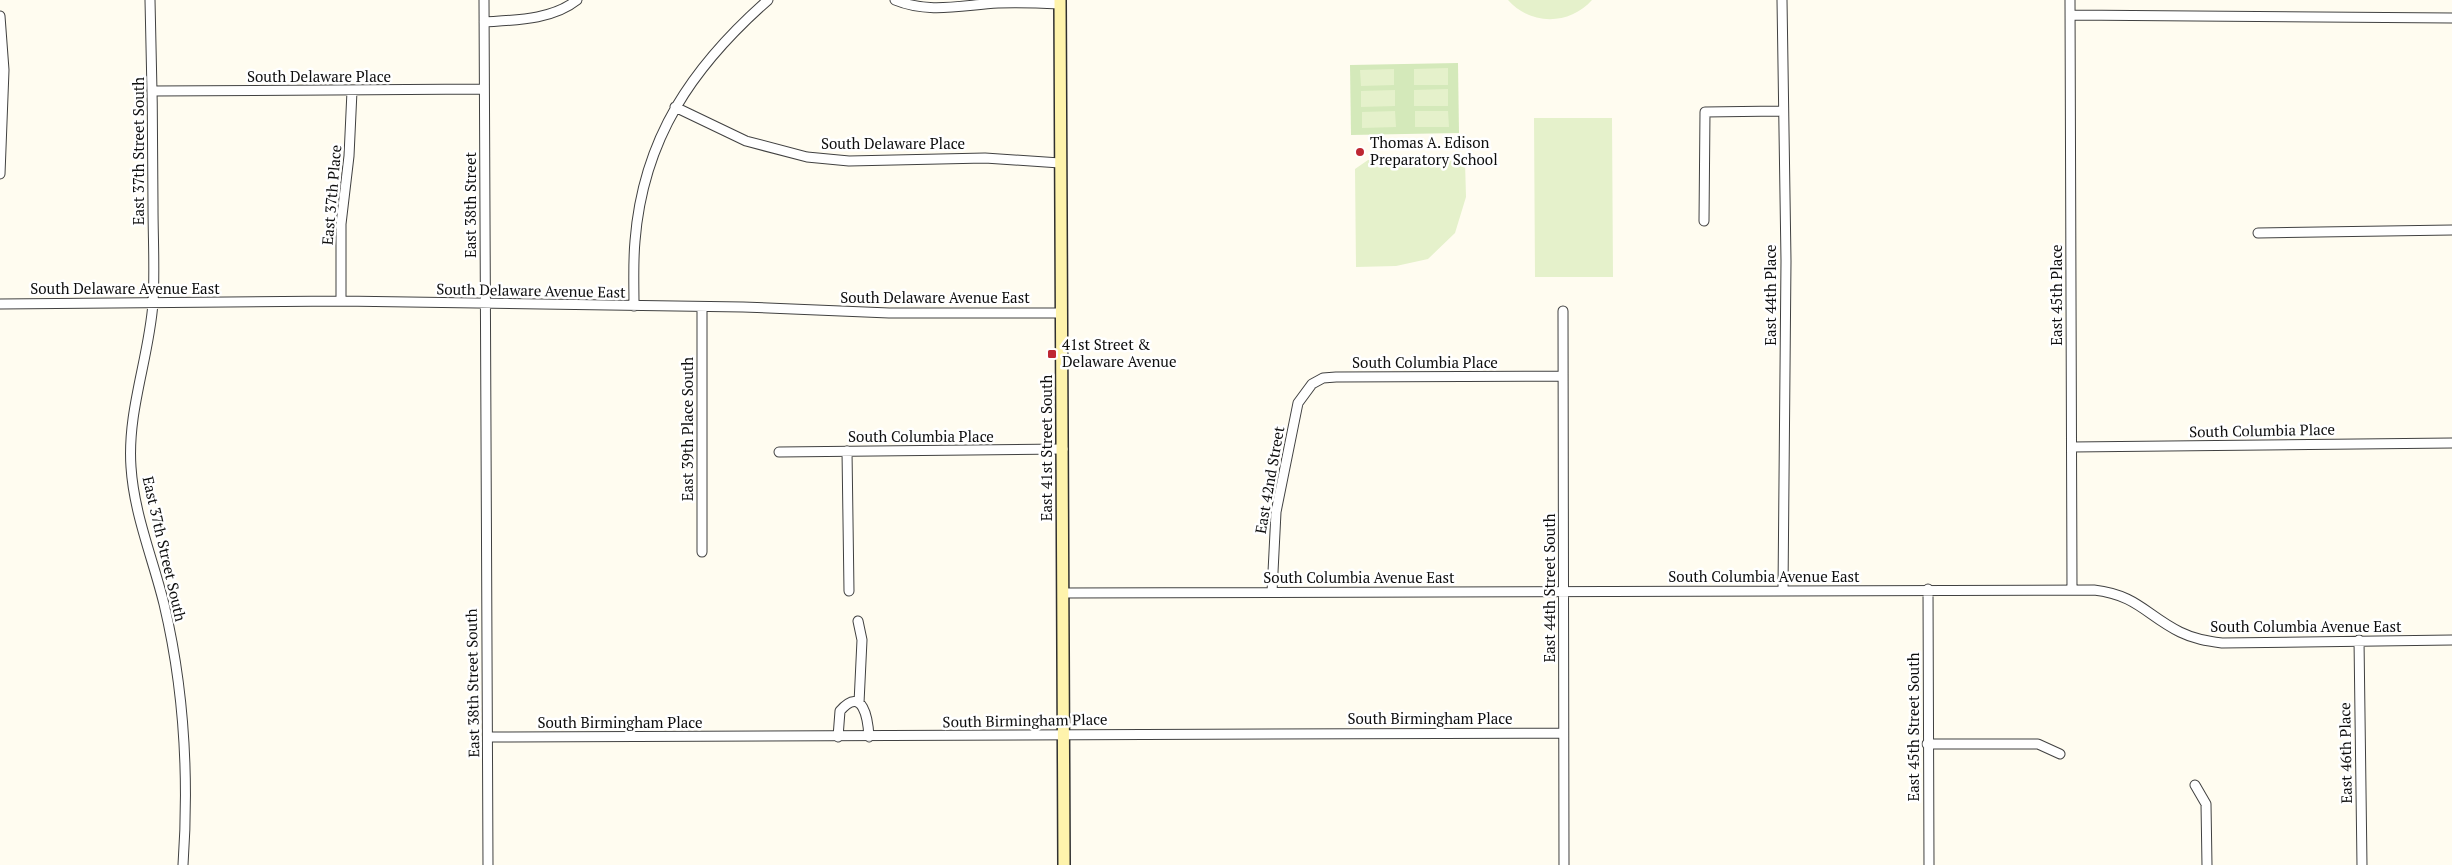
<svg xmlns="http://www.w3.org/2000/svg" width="2452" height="865" viewBox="0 0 2452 865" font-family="'PT Serif',serif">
  <rect width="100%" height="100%" fill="#fffcf0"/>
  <path fill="#d4e9ba" d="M1458,63L1459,133L1351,135L1350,65Z"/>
  <path fill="#e5f1cb" d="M1508,0H1592C1570,25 1531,26 1508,0Z
    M1448,68V85H1414V69Z
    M1394,69V85L1361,86L1360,70Z
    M1448,89V106H1414V90Z
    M1395,90V106L1361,107V91Z
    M1395,111L1396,127L1362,128V112Z
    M1415,111H1448L1449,127H1415Z
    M1534,118H1612L1613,277H1535Z
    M1368,160L1465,161L1466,197L1455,233L1428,259L1396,266L1356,267L1355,169Z"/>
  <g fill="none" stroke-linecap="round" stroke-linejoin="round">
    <g stroke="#414141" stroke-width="11">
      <path id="street" d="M150,0C152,69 153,137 153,206C153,238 155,271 153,303C149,358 127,411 131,467C134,514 153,559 164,604C184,688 189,778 183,865
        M484,0L488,865
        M895,0C929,14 962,5 998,3C1018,2 1040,3 1060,4
        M1782,0L1786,261L1783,590
        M2070,0L2072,589
        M2070,15L2452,18
        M0,16L4,70L0,174
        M484,22C515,20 552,20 577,0
        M153,91L484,89
        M675,107L746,141L807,157L849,161L985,158L1060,163
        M1704,221L1705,112L1782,111
        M2258,233L2452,230
        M341,301V224L349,156L352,91
        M0,304L341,301L743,307L889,313H1061
        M634,306C634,284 633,262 635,241C643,138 693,66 768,0
        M1563,311L1564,865
        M2072,447L2452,443
        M847,451L849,591
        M779,452L1063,449
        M702,552V307
        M1928,589L1929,865
        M1272,592L1276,512L1298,403L1312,384L1323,378L1336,377L1562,376
        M1063,593L2094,590C2137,595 2146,615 2180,632C2194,639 2207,641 2222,643L2452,640
        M858,621L862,640L859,703
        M2359,640L2362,865
        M488,737L1563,733
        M838,737L840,711C863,685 868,719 869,737
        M1927,744H2038L2060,754
        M2195,785L2206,804L2207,865"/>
    </g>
    <g stroke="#303030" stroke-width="14">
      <path id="secondary" d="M1060,0L1064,865"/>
    </g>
    <use href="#street" stroke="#fff" stroke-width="9"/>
    <use href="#secondary" stroke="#fef3ac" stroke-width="11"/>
  </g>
  <g fill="#be2732" stroke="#fff" stroke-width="2">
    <circle cx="1360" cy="152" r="5"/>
    <rect x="1047" y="349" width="10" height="10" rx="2.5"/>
  </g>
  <g text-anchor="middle" stroke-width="5" stroke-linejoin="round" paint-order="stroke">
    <g font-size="15" fill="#0e0e0e" stroke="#fff">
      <text x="319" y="82">South Delaware Place</text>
      <text x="893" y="149">South Delaware Place</text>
      <text transform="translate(139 151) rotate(-90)" y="5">East 37th Street South</text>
      <text transform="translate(332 195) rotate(-85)" y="5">East 37th Place</text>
      <text transform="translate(471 205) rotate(-90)" y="5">East 38th Street</text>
      <text x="125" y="294">South Delaware Avenue East</text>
      <text transform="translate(531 291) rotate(1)" y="5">South Delaware Avenue East</text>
      <text transform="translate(1771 295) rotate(-90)" y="5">East 44th Place</text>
      <text transform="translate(2057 295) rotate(-90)" y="5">East 45th Place</text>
      <text x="935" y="303">South Delaware Avenue East</text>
      <text x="1425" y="368">South Columbia Place</text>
      <text transform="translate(688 429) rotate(-90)" y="5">East 39th Place South</text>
      <text transform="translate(2262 431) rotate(-1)" y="5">South Columbia Place</text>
      <text x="921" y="442">South Columbia Place</text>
      <text transform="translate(1047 448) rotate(-90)" y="5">East 41st Street South</text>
      <text transform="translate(1270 480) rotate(-80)" y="5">East 42nd Street</text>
      <text transform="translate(164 549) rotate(77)" y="5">East 37th Street South</text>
      <text x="1764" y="582">South Columbia Avenue East</text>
      <text x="1359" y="583">South Columbia Avenue East</text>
      <text transform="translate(1550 588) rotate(-90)" y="5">East 44th Street South</text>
      <text x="2306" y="632">South Columbia Avenue East</text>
      <text transform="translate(473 683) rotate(-91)" y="5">East 38th Street South</text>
      <text x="1430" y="724">South Birmingham Place</text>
      <text transform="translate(1025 721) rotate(-1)" y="5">South Birmingham Place</text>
      <text x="620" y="728">South Birmingham Place</text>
      <text transform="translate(1914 727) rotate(-90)" y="5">East 45th Street South</text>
      <text transform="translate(2346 753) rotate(-91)" y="5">East 46th Place</text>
    </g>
    <g font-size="15" fill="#0e0e0e" stroke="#fff" text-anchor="start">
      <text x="1370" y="148">Thomas A. Edison<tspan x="1370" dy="17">Preparatory School</tspan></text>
      <text x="1062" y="350">41st Street &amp;<tspan x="1062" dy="17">Delaware Avenue</tspan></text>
    </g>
  </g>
</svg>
